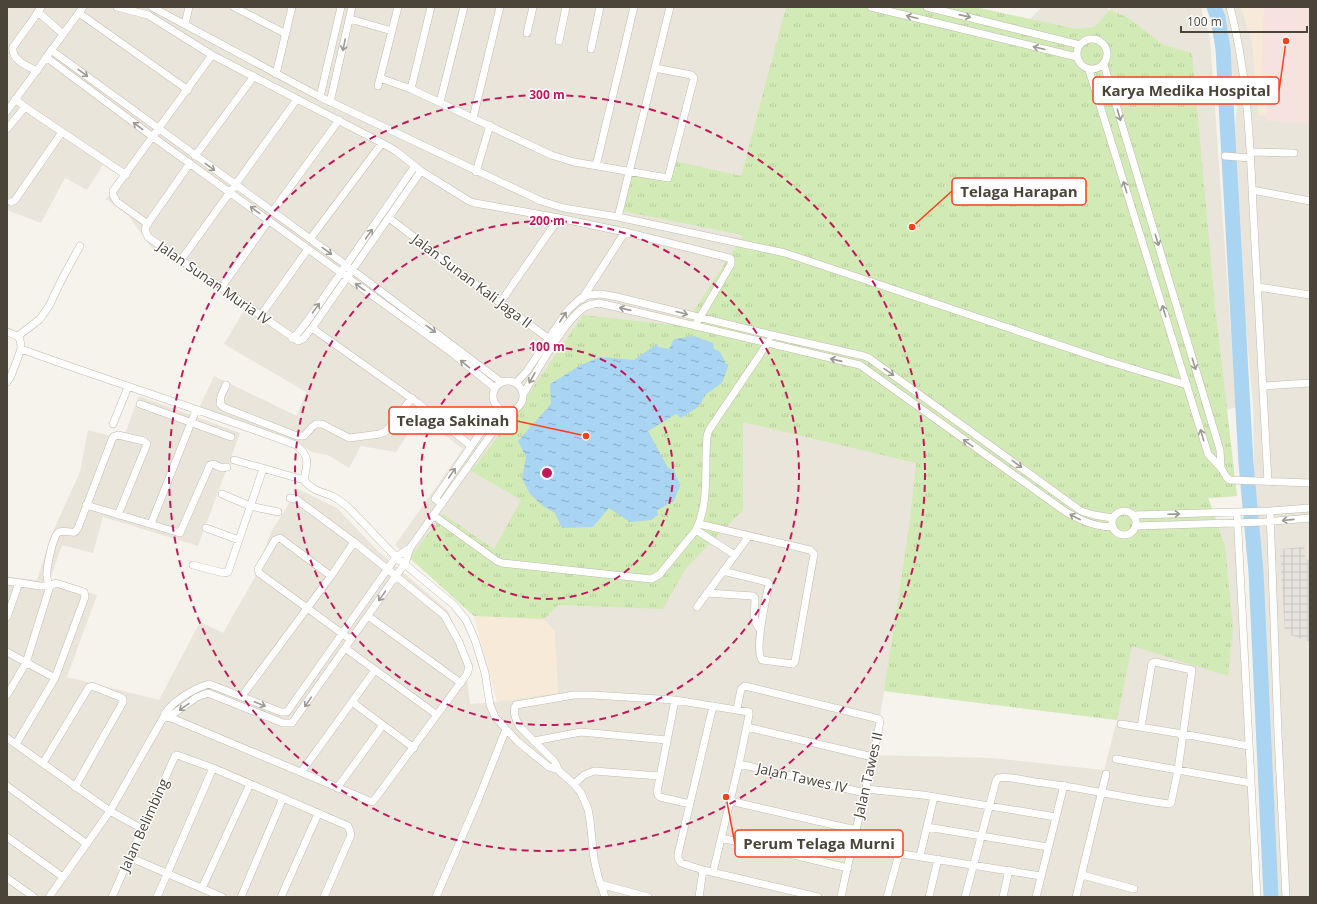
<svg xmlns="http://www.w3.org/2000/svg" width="1317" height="904" viewBox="0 0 1317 904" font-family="'Open Sans',sans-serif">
  <defs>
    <pattern id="industrial-grid" width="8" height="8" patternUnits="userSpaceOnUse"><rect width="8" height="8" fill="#e6e2dd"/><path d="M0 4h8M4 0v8" fill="none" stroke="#c7c3be"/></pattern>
    <pattern id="grass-tufts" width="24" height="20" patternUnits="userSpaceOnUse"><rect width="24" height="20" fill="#d2eab5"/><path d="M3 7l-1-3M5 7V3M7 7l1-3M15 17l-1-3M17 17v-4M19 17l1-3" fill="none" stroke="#b6ca9c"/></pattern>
    <pattern id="water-ripples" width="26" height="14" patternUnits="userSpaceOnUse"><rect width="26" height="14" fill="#a9d4f2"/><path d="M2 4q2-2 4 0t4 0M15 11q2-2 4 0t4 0" fill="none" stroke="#8caec5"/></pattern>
  </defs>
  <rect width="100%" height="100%" fill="#f6f3ec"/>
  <path fill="#eae5da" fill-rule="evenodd" d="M7,7H974L1030,19L1042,7H1105L1110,10L1111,7H1201L1210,38L1236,407L1226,410L1237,496L1208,498L1218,524L1241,523L1259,897H7V577L37,580L51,536L80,472L88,430L123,439L139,396L240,433L198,546L103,517L93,553L62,545L50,580L97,595L67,677L159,700L200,622L223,633L254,579L271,532L298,489L337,508L377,550L448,611L464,649L470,704L497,702L544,619L474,616L395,545L463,449L442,433L415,423L396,452L361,446L349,468L328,455L312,452L290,438L199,408L214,376L297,416L306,392L224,344L246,307L151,247L128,215L106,199L121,177L103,165L87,190L65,178L41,223L7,210ZM884,691L1117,720L1104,770L993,758L874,755Z
    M1220,7H1241L1252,42L1259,115L1310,118V897H1276L1258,521L1254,469L1253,404L1242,286L1234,135L1237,108L1225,21Z"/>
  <path fill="#f7ead8" d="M1241,7H1310V118L1259,115L1252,42Z
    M474,616L544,619L555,631L558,693L497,702Z"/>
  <path fill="url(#industrial-grid)" d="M1304,547L1305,559L1310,560V642L1285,633L1280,549Z"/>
  <path fill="#f6e3e0" d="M1264,7H1310V123L1266,121L1268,76L1261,75Z"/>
  <path fill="url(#grass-tufts)" d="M786,7H974L1076,29L1094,27L1110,10L1127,17L1164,45L1192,53L1215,306L1237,496L1208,498L1225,546L1233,628L1228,676L1132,646L1117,720L884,691L910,521L916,463L743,422V510L686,568L663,609L558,605L544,619L474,616L410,558L443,514L494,549L521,500L471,471L510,421L583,315L684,326L743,235L622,211L632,173L670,182L675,161L741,176Z"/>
  <path fill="url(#water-ripples)" d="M694,336L713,343L714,349L720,352L728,367L722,383L706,394L698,407L681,418L676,414L648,431L668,468L674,470L680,485L674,501L657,510L658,515L651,520L630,522L609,508L593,527L562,528L555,513L543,506L530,494L522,478L526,457L518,441L551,404L550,384L581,365L600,357L634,360L657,344L658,347L669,349L674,339Z"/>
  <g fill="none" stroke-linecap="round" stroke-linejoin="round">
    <path stroke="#a9d4f2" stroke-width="15" d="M1214,7L1218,18L1223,49L1246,463L1256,572L1271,897"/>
    <g stroke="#c2bbae" stroke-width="8">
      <path id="street" d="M117,7L148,15L212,55L382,143L396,151L421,171L469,201L475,203L559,218L625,232L729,258L731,259V264L695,326
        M152,7L320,97L541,201L564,208L618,217L785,253L1107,361L1187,385
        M234,7L286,34
        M871,7L1077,57
        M927,7L1080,45
        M1230,7C1249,78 1250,152 1254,226C1259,311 1264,396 1268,482
        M38,12L63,34
        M79,13L188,90
        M350,19L392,31
        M185,24L189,7
        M527,33L533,7
        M1077 54a15 15 0 1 1 30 0a15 15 0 1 1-30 0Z
        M559,41L566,7
        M591,49L600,7
        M51,50L346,265L501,382
        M46,57L153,137L452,353L495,388
        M1104,65L1220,450L1221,468
        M1089,70L1208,454L1221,468L1227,478L1230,480L1310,483
        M37,71C27,66 11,60 13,47L34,18L41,7
        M276,74L292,7
        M380,78L411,89L551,155L574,162L668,178L694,78L691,75L655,68
        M378,86L398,7
        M411,89L431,7
        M320,97L341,7
        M15,99L25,107L126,175
        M330,102L352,7
        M440,102L464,7
        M7,111L83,7
        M473,118L500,7
        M7,129L25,107
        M1250,152L1294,153
        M195,156L254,76
        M1225,156L1250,158
        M190,163L146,226L145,230L148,237L298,341L303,339L312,328L421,171
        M596,166L634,7
        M476,172L490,125
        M1252,190L1310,201
        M11,202L15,200L62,132
        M272,212L339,120
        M618,217L670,7
        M389,218L500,303L552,341
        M148,224L117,202L113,195V191L212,55
        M310,239L382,143
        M181,260L297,99
        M1258,287L1310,295
        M221,288L269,220
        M582,299L625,232
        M500,303L559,218
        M261,315L308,249
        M312,328L418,403L471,446
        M7,332C18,336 21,336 21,349C112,382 205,411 296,445C311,457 307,463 304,480C311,490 322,492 332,496C338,499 343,503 348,507L396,557L454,605L466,620L475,640L485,673L490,705L495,717L518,742L549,767L558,770L574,784L581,793L588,809L590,820L594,859L598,876L605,897
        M18,336L40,319L49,306L63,277L80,246
        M292,338L297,334L306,323L415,166
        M493 396a15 15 0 1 1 30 0a15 15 0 1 1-30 0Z
        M7,382L11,376L21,349
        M516,383L527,371L568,310L581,298L589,295L601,294L617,297L772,335L864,356L869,358L1081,511L1094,515L1112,518
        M226,385L221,396L220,404L225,408L297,436H304L312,427L316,424H322L349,438L380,434L386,431L391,425L412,398
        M1264,386L1310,383
        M524,393C536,373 567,315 587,306C591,304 595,304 599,303L860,365L1066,512C1082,521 1093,526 1112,527
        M140,404L231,437
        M113,424L128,387
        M234,460L304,480
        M222,494L250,506L278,512
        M442,504L435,499L498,407
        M86,505L180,533L210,465L213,464L222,468L227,467
        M1112 523a12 12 0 1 1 24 0a12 12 0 1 1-24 0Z
        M1270,511L1278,734L1286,897
        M1237,512L1257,897
        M433,515L497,561L502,563L651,579L659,575L696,530C710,501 704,467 707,436L709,430L769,341
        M1135,515L1270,511L1310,508
        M151,524L196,410
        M699,524L810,550L814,554L795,661L793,664L762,660C754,651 766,598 769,584L767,582L723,571
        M1136,526L1265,522L1310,518
        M206,528L239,540
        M696,530L735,555
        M193,565L224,573L228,572L263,469
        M331,576L280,538L275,540L258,569L259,573L351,640
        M7,581L40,586H50C48,582 47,580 47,577C46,569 53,534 59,532C63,530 70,533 75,532L78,528L111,442L113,437L118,435L144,441L147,444L118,515
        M707,593L753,596L755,598C755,608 752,622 760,629
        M697,607L749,536
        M368,616L461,683
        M7,617L19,583
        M345,648L437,715
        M7,652L55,678
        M7,695L26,663L50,586L56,583L84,592L85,597L55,678L16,744
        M242,696L331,576L354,542
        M675,700L657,792L658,795L660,797L690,804
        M352,702L414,748
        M713,706L678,854V858L681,863L703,870L818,897
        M737,709L741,689L745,686L879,719L880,722C869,781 853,838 841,897
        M165,713L169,717L372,802L375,799L467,674L469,667L459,642L444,615L354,542L296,499L290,498
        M165,718L169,717L197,697L208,693L283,723H292L400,570L405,564L410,548L507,412
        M1121,724L1183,734L1249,746
        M747,727L873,757
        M7,738L110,811L142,829
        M534,741L581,732L667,740
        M1116,759L1251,783
        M43,763L89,687L92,686L120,697L123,699V702L75,787
        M739,764L865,793
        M558,770L557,766L554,761L520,727C516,721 512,711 516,705L574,695H592L675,700L749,712V715L739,764L713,872
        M302,771L375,670
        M574,784L584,775L594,771L659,776
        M7,786L87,844
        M337,788L383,725
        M866,789L923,795L1056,817
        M730,801L856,830
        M927,827L1048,847
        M7,837L63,877
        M721,838L848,868
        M852,846L1041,876
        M920,856L934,797
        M129,857L222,897
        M1082,875L1134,889
        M7,878L34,897
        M600,884L648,897
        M202,888L250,784
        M49,897L110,811L163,718C168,703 195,688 209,684L281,712H287L396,557L410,548
        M112,897L175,756L177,755L213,768L348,826L350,831L351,835L324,897
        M157,897L213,768
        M241,897L283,798
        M281,897L318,814
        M436,897L478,800L506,729
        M699,897L703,870
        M887,897L899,854
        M929,897L938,859
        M965,897L996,781L998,778C1009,776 1023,780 1035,782C1080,787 1124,798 1169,804L1171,803L1178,770L1192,670L1155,662L1152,663L1141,727
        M1003,897L1009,870
        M1036,897L1064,785
        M1076,897L1106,774"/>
    </g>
    <use href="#street" stroke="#fff" stroke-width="7"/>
  </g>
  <defs><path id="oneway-shaft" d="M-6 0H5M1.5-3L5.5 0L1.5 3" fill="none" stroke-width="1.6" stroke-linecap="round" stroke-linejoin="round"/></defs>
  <g stroke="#9c9892">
    <use href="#oneway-shaft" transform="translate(965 16) rotate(13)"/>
    <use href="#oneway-shaft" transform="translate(912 17) rotate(-166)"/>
    <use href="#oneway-shaft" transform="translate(344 45) rotate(102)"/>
    <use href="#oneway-shaft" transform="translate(1039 48) rotate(-166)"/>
    <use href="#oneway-shaft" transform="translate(83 73) rotate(36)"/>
    <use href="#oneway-shaft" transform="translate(1119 115) rotate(73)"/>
    <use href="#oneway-shaft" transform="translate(138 126) rotate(-143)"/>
    <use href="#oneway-shaft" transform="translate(210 167) rotate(36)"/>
    <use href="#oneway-shaft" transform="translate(1125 187) rotate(-107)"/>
    <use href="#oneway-shaft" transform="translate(255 210) rotate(-144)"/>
    <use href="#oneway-shaft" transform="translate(369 234) rotate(-55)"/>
    <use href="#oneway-shaft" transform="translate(1157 240) rotate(73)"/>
    <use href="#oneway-shaft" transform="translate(327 251) rotate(36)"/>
    <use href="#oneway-shaft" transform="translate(360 287) rotate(-144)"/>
    <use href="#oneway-shaft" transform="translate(316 308) rotate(-54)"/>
    <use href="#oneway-shaft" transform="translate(625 309) rotate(-167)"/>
    <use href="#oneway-shaft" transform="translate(1164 311) rotate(-107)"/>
    <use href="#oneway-shaft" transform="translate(682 313) rotate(15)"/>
    <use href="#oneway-shaft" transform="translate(563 317) rotate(-57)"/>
    <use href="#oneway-shaft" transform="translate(431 329) rotate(37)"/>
    <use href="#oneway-shaft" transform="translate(836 360) rotate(-167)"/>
    <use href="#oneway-shaft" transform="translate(465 364) rotate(-141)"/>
    <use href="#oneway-shaft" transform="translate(1194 364) rotate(73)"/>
    <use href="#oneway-shaft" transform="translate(889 372) rotate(35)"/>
    <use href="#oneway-shaft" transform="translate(532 378) rotate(119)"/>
    <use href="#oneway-shaft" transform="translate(1202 435) rotate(-107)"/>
    <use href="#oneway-shaft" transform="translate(968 443) rotate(-144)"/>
    <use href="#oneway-shaft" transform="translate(1017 464) rotate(36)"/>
    <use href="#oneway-shaft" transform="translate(452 473) rotate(-56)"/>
    <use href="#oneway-shaft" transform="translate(1174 514) rotate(-2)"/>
    <use href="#oneway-shaft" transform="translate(1075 517) rotate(-153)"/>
    <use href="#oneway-shaft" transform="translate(1288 520) rotate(174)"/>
    <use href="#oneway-shaft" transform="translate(382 596) rotate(125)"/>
    <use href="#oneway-shaft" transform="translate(308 702) rotate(125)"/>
    <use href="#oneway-shaft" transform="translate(260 704) rotate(23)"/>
    <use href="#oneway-shaft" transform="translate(184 707) rotate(145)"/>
  </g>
  <g fill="none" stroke="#c2185b" stroke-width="2" stroke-dasharray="7 5">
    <circle cx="547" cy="473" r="126"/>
    <circle cx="547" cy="473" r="252"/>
    <circle cx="547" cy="473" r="378"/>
  </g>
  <g text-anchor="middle" stroke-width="3" stroke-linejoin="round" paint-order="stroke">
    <g font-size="14" fill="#4b4439" stroke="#fff">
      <text transform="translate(472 281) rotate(37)" y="5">Jalan Sunan Kali Jaga II</text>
      <text transform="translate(214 283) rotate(35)" y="5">Jalan Sunan Muria IV</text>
      <text transform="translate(868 775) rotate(-77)" y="5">Jalan Tawes II</text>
      <text transform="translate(802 778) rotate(13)" y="5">Jalan Tawes IV</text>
      <text transform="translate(144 825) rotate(-66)" y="5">Jalan Belimbing</text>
    </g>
  </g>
  <circle cx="547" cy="473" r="6" fill="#c2185b" stroke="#fff" stroke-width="2"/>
  <g font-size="12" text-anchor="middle" font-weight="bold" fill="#c2185b" stroke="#fff" stroke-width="3" stroke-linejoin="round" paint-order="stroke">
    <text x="547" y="99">300 m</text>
    <text x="547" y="225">200 m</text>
    <text x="547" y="351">100 m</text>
  </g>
  <path fill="none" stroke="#fc3f1d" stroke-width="1.5" d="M1286 41L1279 91M912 227L952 191M586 436L517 421M726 797L735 844"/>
  <g fill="#fc3f1d" stroke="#fff" stroke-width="1.5">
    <circle cx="1286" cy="41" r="4"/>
    <circle cx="912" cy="227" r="4"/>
    <circle cx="586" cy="436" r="4"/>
    <circle cx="726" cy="797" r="4"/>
  </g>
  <g fill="#fff" stroke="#fc3f1d" stroke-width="1.5">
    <rect x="1093" y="77" width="186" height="27" rx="4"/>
    <rect x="952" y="178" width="134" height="27" rx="4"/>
    <rect x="389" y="407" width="128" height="27" rx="4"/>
    <rect x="735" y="830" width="168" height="27" rx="4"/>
  </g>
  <g font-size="15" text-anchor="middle" font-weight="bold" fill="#4b4439">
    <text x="1186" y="96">Karya Medika Hospital</text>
    <text x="1019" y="197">Telaga Harapan</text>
    <text x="453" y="426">Telaga Sakinah</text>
    <text x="819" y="849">Perum Telaga Murni</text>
  </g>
  <rect width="1317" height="904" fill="none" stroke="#4b4439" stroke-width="16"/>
  <path d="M1181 26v6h126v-6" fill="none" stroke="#4b4439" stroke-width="2"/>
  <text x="1187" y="26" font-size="12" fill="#4b4439" stroke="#ffffff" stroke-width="3" paint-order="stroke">100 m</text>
</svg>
